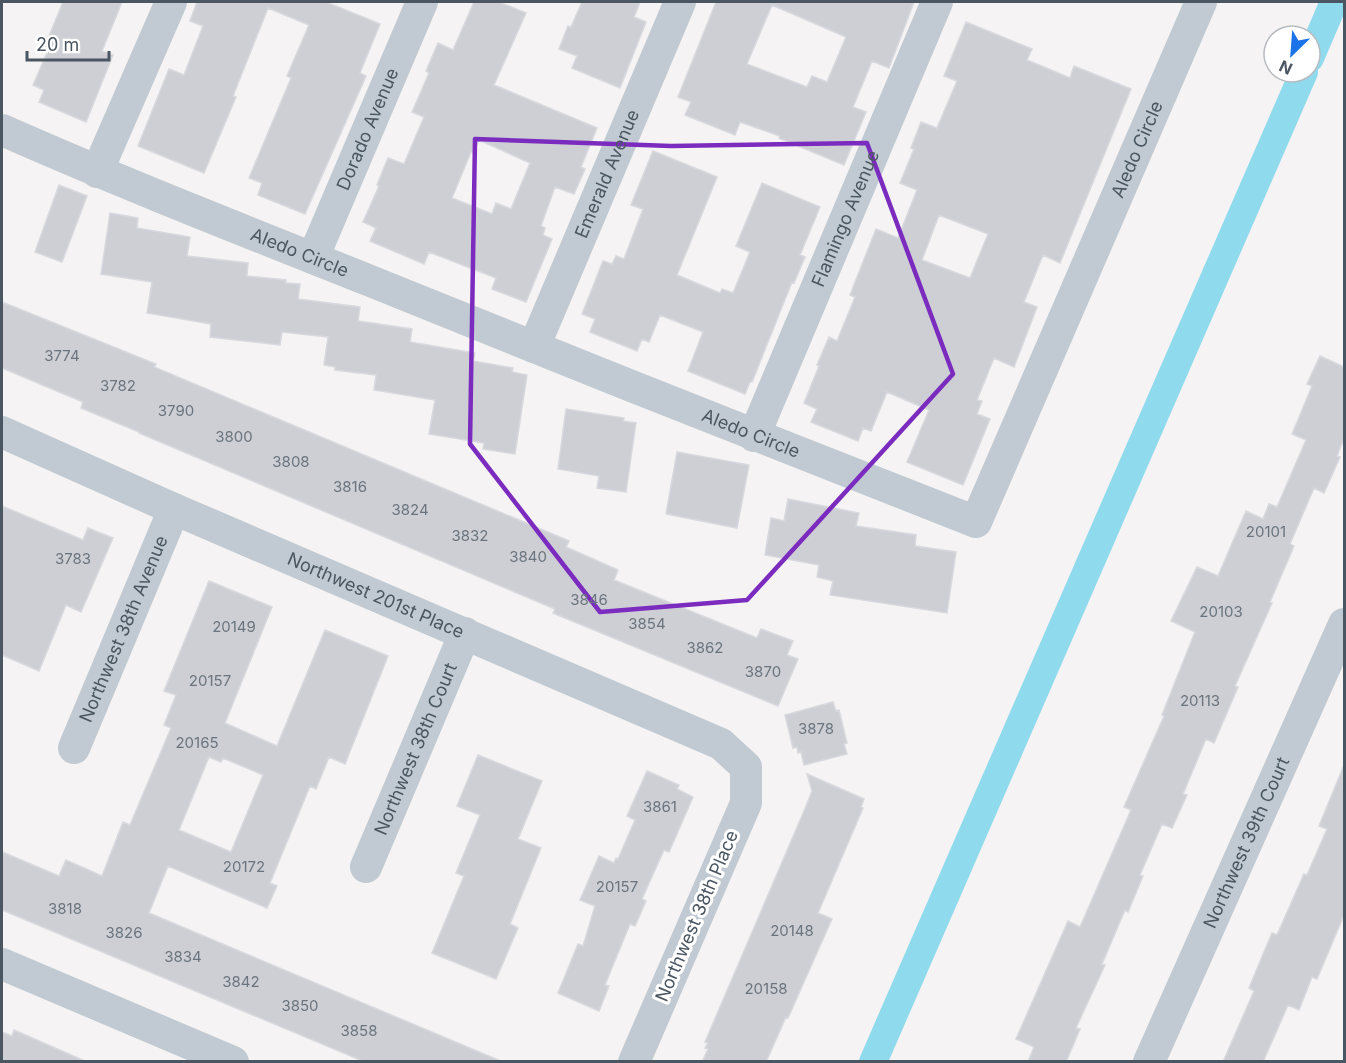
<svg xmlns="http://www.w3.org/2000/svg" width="1346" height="1063" viewBox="0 0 1346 1063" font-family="Inter,sans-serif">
  <rect width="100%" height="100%" fill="#f5f3f3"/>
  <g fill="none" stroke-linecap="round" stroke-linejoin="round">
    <path stroke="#90daee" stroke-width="28" d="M1310,58L1334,2
      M873,1062L1304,72"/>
  </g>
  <path fill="#cdcfd5" stroke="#d7d9de" stroke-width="1.5" fill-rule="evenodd" d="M63,2H122L102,51L113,55L86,122L39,102L44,90L33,85L49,48L45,46Z
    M197,2H326L380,24L360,73L366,76L305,214L258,195L262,183L249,178L291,78L287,76L309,25L268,8L233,96L236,97L204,173L138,146L169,69L184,75L203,26L190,21Z
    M474,2H499L526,13L494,85L597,128L581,167L585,169L574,194L555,187L541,226L545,228L543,235L552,239L526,302L492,289L496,278L429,252L424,264L370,241L376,228L363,222L379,186L377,185L388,158L404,164L424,117L412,112L429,73L426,71L438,43L453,50ZM479,140L530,163L511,209L496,203L492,214L452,198L471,152L473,153Z
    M582,2H640L634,17L646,22L620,88L572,68L577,56L559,49L568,26L571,27Z
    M716,2H914L889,68L872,61L853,107L866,112L844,165L779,138L780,136L740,122L735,135L685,115L691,102L678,97ZM772,5L846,37L827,82L812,76L807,87L747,64Z
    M966,22L1032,49L1027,60L1070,78L1074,66L1131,89L1060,263L1043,255L1024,302L1037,307L1014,367L994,358L977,400L982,401L977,414L990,419L963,485L907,462L929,410L887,392L871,431L863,428L858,441L811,422L817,409L804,403L819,366L817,365L829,337L837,341L855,297L850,295L876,229L898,238L917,190L900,183L914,149L911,148L921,122L937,128L957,81L944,76ZM939,215L988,234L970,278L922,260Z
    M653,151L717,177L677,275L720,293L722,289L733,293L750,252L736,246L762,183L820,207L800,255L805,257L794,283L792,282L752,382H750L745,394L688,371L703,332L660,315L649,342L642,339L637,351L590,332L595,319L582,314L603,261L612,264L616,256L624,259L643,209L631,205Z
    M59,185L87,196L62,262L35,252Z
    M110,213L138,218L137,228L190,237L187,256L248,263L247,276L286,280V283L300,284L298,299L360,307L358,321L412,329L410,342L475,353L473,361L513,368L512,372L527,375L515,454L483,449L484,443L429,434L435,400L374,390L376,375L335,370V367L324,365L328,337L282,332L280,345L210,337L211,324L147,313L152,282L101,274Z
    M2,302L156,364L154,367L569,541L566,547L618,570L614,580L757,638L761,629L793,641L787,655L798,659L778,706L553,613L555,609L139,433V432L81,408L83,402L2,368Z
    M1320,356L1344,367V438L1337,456L1340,457L1324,493L1314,488L1290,544L1294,546L1270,602L1272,603L1235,686L1238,687L1214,743L1206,739L1183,794L1187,795L1172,828L1162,824L1140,875L1143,876L1128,912L1125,910L1102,964L1105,965L1076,1028L1080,1029L1066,1062H1028L1034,1047L1016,1039L1068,921L1080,927L1131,810L1124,807L1164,716L1162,715L1195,632L1171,621L1197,567L1218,576L1246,511L1263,519L1269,504L1277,507L1306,440L1292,434L1312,386L1307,384Z
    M566,409L624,418L623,421L636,423L626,492L597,488L599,476L558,469Z
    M677,452L749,465L737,528L666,514Z
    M788,499L859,513L856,526L916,535L915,546L956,552L947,613L830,595L833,581L817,577L819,565L765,555L771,518L784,521Z
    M2,506L83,540L88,528L113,538L81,612L66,605L39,671L2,655Z
    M209,581L272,607L225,723L277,746L325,630L388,656L345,764L329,757L316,789L310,786L270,883L277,886L267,908L168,866L149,913L503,1062H365L2,910V852L59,876L66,860L102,876L123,822L130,825L171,728L164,725L176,695L164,691ZM209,757L221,762L223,758L263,775L231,852L179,830Z
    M833,702L836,711L839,710L847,743L844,744L847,754L804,765L801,752L798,753L797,747L793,748L785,715Z
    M478,755L542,781L518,839L541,848L510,924L518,928L496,979L432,953L464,876L456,873L480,815L457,806Z
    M1344,765V915L1317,979L1312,977L1299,1010L1288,1005L1263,1062H1223L1254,991L1249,988L1272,933L1277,935L1304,874L1307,875L1327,829L1319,826Z
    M647,771L679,785L677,789L693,797L669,852L664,850L642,899L646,901L635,926L630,924L605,985L609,986L599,1011L558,993L578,944L583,946L595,906L580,900L599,856L614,863L616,858L618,859L635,820L627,816Z
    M807,774L864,799L861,807L863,808L818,913L832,919L788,1018L786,1017L766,1062H702L708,1049L705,1048L708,1043L705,1042L804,811L812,791Z
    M14,1030L87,1062H2V1032L12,1036Z"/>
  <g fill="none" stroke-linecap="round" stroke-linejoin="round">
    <g stroke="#c1cad2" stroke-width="32">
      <path id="s1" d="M2,130C122,183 245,231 368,280C570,362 773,443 976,522L1201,2"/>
      <path d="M97,172L171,2"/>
      <path id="s2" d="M313,258L422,2"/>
      <path id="s3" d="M534,347L680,2"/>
      <path id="s4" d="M2,432L174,509L721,744L746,767V803L634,1062"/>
      <path id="s5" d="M754,436L937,2"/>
      <path id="s6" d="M74,748L174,509"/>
      <path id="s7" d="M366,867L465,633"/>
      <path d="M2,964L233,1062"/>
      <path id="s8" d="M1149,1062L1344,624"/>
    </g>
  </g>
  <path fill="none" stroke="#7b2cbf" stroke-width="4.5" stroke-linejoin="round" d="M475,139L671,146L867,143L953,374L747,600L600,612L470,444Z"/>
  <g text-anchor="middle" stroke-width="6" stroke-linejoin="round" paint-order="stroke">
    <g font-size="15" fill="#6b747e">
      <text x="62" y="361">3774</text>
      <text x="118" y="391">3782</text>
      <text x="176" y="416">3790</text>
      <text x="234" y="442">3800</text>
      <text x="291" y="467">3808</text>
      <text x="350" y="492">3816</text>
      <text x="410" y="515">3824</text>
      <text x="1266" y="537">20101</text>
      <text x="470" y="541">3832</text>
      <text x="528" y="562">3840</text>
      <text x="73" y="564">3783</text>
      <text x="589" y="605">3846</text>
      <text x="1221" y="617">20103</text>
      <text x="647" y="629">3854</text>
      <text x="234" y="632">20149</text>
      <text x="705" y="653">3862</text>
      <text x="763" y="677">3870</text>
      <text x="210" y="686">20157</text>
      <text x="1200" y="706">20113</text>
      <text x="816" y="734">3878</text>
      <text x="197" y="748">20165</text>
      <text x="660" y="812">3861</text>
      <text x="244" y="872">20172</text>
      <text x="617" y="892">20157</text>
      <text x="65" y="914">3818</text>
      <text x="792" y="936">20148</text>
      <text x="124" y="938">3826</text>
      <text x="183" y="962">3834</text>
      <text x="241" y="987">3842</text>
      <text x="766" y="994">20158</text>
      <text x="300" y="1011">3850</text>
      <text x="359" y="1036">3858</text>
    </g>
    <g font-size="18" fill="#4a5661" stroke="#fff">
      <text dy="6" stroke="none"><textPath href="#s2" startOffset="140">Dorado Avenue</textPath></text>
      <text dy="6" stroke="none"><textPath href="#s1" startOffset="1456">Aledo Circle</textPath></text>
      <text dy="6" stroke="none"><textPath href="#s3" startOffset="188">Emerald Avenue</textPath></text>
      <text dy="6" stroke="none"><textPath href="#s5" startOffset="236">Flamingo Avenue</textPath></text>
      <text dy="6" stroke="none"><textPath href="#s1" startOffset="322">Aledo Circle</textPath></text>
      <text dy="6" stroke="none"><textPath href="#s1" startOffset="808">Aledo Circle</textPath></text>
      <text dy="6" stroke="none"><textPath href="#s4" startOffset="408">Northwest 201st Place</textPath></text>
      <text dy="6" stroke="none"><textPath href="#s6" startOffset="129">Northwest 38th Avenue</textPath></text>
      <text dy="6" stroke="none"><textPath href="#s7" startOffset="128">Northwest 38th Court</textPath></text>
      <text dy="6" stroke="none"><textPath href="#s8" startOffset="240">Northwest 39th Court</textPath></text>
      <text transform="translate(697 916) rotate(-67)" y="6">Northwest 38th Place</text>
    </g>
  </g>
  <rect width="1346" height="1063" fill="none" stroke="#4a5661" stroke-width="6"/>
  <g transform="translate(1292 54) rotate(205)"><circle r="28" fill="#ffffff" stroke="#b7bbc0" stroke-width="1.5"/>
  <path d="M0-4.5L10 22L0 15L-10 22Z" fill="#1a73e8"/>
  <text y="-9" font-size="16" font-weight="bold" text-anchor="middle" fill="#4a5661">N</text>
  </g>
  <path d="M27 51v9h82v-9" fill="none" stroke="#4a5661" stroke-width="3"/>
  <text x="36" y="51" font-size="18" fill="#4a5661" stroke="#ffffff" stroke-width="4.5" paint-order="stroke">20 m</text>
</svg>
